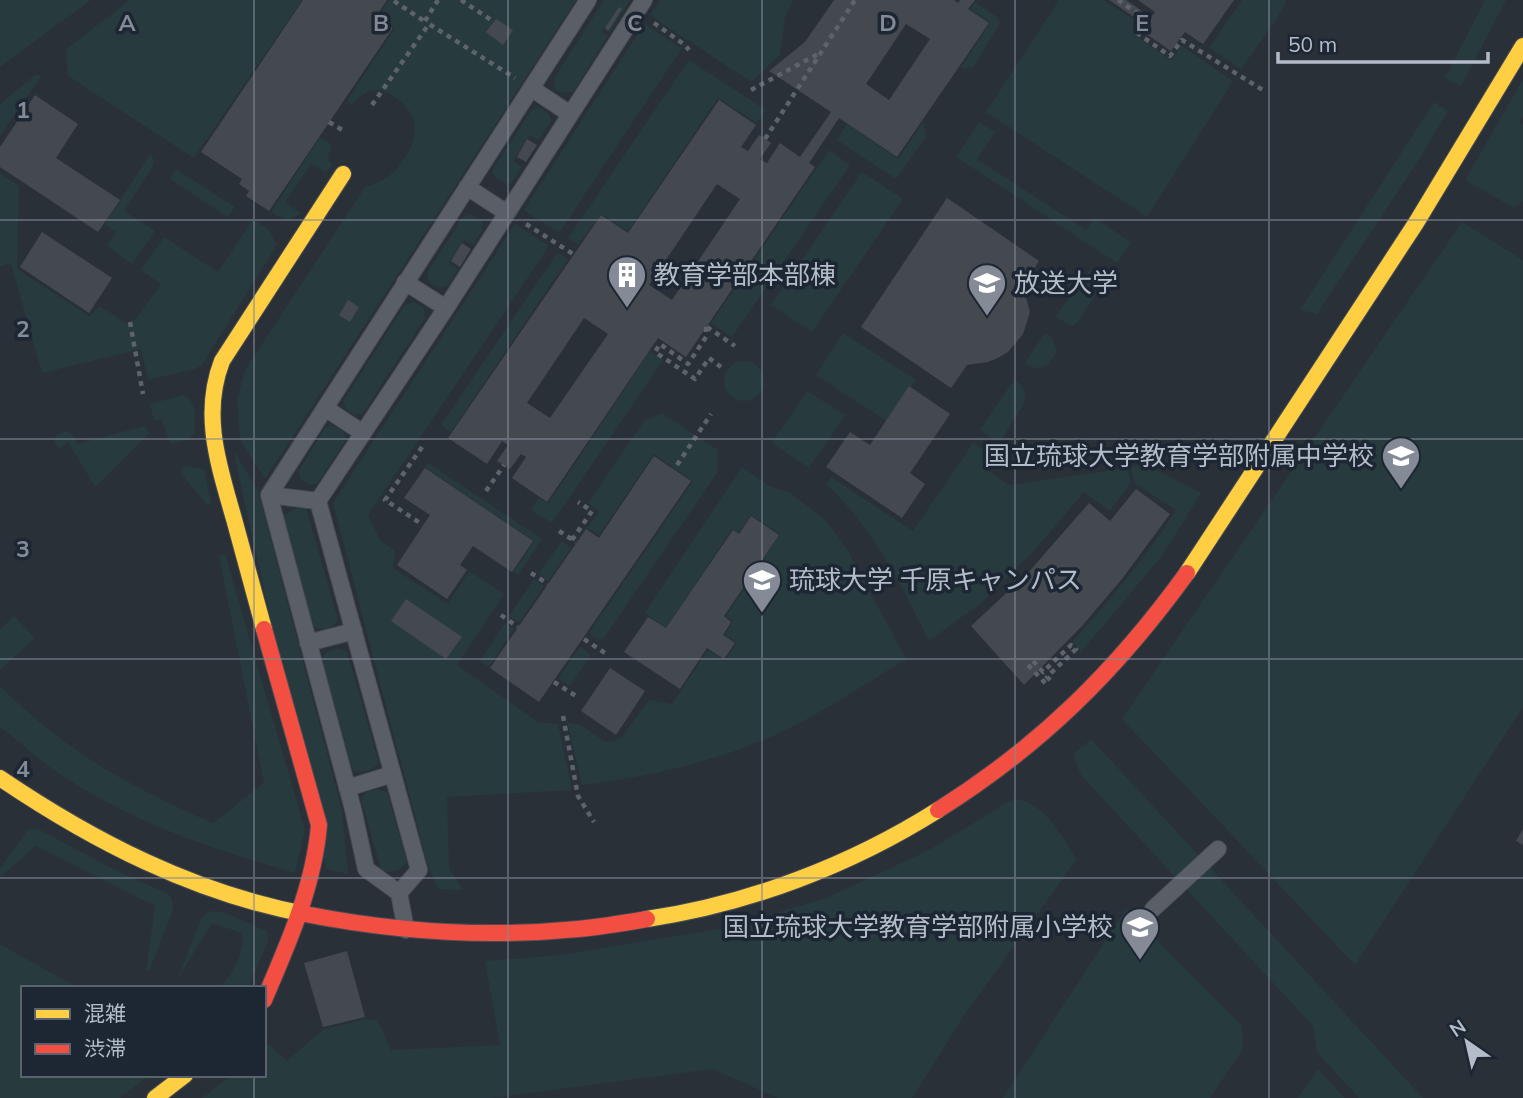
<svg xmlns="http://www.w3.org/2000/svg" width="1523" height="1098" viewBox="0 0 1523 1098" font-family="Mulish,'Noto Sans JP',sans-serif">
  <rect width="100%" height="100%" fill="#2a3038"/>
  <path fill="#273a3e" d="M0,0H91L0,67Z
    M130,0H302L194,158L68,76L66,49Z
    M389,0H576L265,479L240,440L237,399L245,370L365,187C384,182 393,175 404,159C420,136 419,114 395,97C390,94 382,89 375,90C365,90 358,98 352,105L347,101L395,28L378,16Z
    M604,0H630L610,32L603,29L602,32L608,35L573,92L563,93L555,89L553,80Z
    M660,0H793L785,17L780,55L751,82L650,15Z
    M1059,0H1104L1139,23L1133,34L1171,60L1182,46L1233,81L1147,217L986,112Z
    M1242,0H1287L1276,20L1241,69L1209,48Z
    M1485,0H1506L1461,86L1445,78Z
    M975,2L997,17L1000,24L973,67L960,69L990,23L970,9Z
    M644,24L682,48L559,233L524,210Z
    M689,60L766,110L757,123L718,98L628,231L601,214L578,245L568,238Z
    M35,75H42L0,136V104Z
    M1523,79V116L1519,122L1523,125V201L1514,208L1465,180Z
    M1434,102L1448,111L1418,161L1317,314L1300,310Z
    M540,108L548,113L551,121L539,140L530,135L513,161L522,167L511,184C501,183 497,181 492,171L532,109Z
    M923,122L926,137L896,179L837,140L847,124L898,159Z
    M979,122L995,132L977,159L1086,230L1094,218L1131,242L1117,263L956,157Z
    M320,137L331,144L328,159L332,165L326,173L311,164L285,202L300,213C290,223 283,219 271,212Z
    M829,150L850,165L732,337L711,323Z
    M150,154L154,160L153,166L124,211L155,231L132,264L107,246L116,232L105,224Z
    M176,169L235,207L228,217L170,179Z
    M862,172L903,199L812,332L771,305Z
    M0,173L19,186L17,269L89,316L100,306L126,323L135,320L161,284L141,270L164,237L218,272L253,219L269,230L277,245L202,365L195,369L148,380L141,349L42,373L11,263L0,266Z
    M471,214L482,221L483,230L473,245L464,240L449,263L458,269L448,285L439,288L429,282L427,273L462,218Z
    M1462,222L1523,260V707L1355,965L1122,719Z
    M515,224L549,246L368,515L380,540L395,551L393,568L448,604L469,571L504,594L457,665L538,722L558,724L572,790L447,797L449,869L463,890L438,889L428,866L333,503Z
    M558,252L568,259L451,432L441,425Z
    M1089,271C1097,271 1100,273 1103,280L1101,286L1078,322L1073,326L1055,317Z
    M414,302L424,308L425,318L363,413L354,415L346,409L343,401L405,305Z
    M843,333L916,380L888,422L816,375Z
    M1045,333L1053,339L1057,352C1049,367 1039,373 1025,363Z
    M650,351L663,360L552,523L531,510L539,498L548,504Z
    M724 381a20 20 0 1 1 40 0a20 20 0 1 1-40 0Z
    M1014,380C1024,386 1027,393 1024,404L999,443L980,430Z
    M807,391L845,415L809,468L772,443Z
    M183,395C198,401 194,418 195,432L188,439L171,444L161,419L154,421L150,404Z
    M662,413L718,450L717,473L604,638L598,640L589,633L693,481L654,454L599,535L587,528L599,511L588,503L644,421Z
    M145,426L149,433L95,487L68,442L59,448L54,442L56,436L64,431L73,434L77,444Z
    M334,426L343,431L346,439L318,483L310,485L300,478L299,470L326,427Z
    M973,443L993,456L985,468L1009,485L1127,468L1131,482L1110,511L1084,492L1033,552L981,603L929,641C900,583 874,529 826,484L831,477L913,531Z
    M233,450L258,490L342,810L348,874L326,869Z
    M428,463L542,539L518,575L514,572L534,541L425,467Z
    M1147,465L1201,493L1162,556L1081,652L1072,642C1109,600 1146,558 1176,510L1135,484L1131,467Z
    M186,466L204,469L211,503L208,506L180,472Z
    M742,467L769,486L791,493L826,521L847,549L906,659C873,679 842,700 809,718C738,757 661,775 582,785L567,722L580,725L606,742L620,739L649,700L672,704L708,650L725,661L737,643L725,635L733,621L726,616L780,534L751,515L738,533L732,529L666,628L645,613Z
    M297,508H306L338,620C331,629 325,631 314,627L283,516Z
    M562,541L571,548L548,581L538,574Z
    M225,554L305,830L295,873C215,850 133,823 63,776C41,762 21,743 0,727V686C65,751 130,787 213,823L264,783L219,556Z
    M534,579L544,586L519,623L509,616Z
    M14,616L35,638L0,670V629Z
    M505,623L514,629L489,667L480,661Z
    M580,646L591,655L570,686L558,679Z
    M339,648L347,652L379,763C371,771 364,773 353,771L322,659L328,651Z
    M1091,739L1423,1098H1359L1317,1052L1313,1026L1081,775L1073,754Z
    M377,789L387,792L407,863C398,871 392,874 381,870L361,798L367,792Z
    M1013,799C1045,801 1060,835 1077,859L965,1014L912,1098H778L712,1069L491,1098H202L232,1075H264V1048L268,1044L287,1061L322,1030L365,1019L378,1021L391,1050L500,1045L485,961L560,955L720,929L826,898L929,850Z
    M29,828L40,830L117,871L167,893L172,899L173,909L149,972L146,970L155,906L36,846L0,877V868Z
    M1126,909L1242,1026L1243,1049L1210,1098H1003Z
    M215,911L223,912L267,931L268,941L248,988H219C232,976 246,950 242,933L212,923L177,980L201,919L208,912Z
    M0,944L78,988H23V1075H150L120,1098H0Z
    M1318,1069L1345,1098H1298Z"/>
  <path fill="#444950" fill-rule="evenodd" d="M303,0H387L376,17L393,28L269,211L246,196L249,191L239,184L242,179L201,152Z
    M834,0H954L958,3L960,0H975L968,9L989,23L897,157L839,118L809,163L815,167L686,357L658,338L547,502L512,478L526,457L521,454L510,469L497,461L508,445L502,441L487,464L448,438L601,215L628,233L719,100L756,125L741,147L748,151L759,135L771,143L760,159L767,163L780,143L800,157L831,112L769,71L805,42ZM906,24L930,39L889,100L866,84ZM717,184L740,199L672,300L649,285ZM584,318L608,334L550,418L527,403Z
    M1109,0H1126L1151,17L1155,12L1138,0H1234L1203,44L1185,32L1171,51L1142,31L1146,25Z
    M619,7L622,9L608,31L605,28Z
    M496,19L513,30L503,45L486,32Z
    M35,95L78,124L56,158L120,200L98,232L0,167V147Z
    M527,139L537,145L526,162L517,157Z
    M947,198L1039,261L1023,286L1030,312L1023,334L1008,352L998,358L988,362L967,365L951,388L861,327Z
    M42,232L112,278L89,313L20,267Z
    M462,243L471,249L460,267L451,261Z
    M348,300L359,307L350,322L339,315Z
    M909,386L950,414L910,473L925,484L902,518L826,467L850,432L870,445Z
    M654,456L691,481L539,702L490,668L586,529L599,538Z
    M425,468L533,541L512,572L473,546L460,565L467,570L447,599L397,565L430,515L404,498Z
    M1136,489L1170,514L1122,579L1082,626L1024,685L971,626L1027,574L1089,503L1110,521Z
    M751,516L779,535L724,616L731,622L723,635L735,643L724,659L707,648L680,689L624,652L648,617L666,628L733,530L739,534Z
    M406,599L462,637L446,659L391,621Z
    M610,668L645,691L616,735L581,711Z
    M1523,829V845L1516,841Z
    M347,951L365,1017L323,1027L304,963Z"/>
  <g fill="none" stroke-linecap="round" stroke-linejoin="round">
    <g stroke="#484c53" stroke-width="18">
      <path id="lane" d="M531,88L570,114
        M467,187L507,213
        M405,282L446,308
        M325,408L363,433
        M269,495L318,501
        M308,643L354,631
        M347,788L393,774
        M399,893L419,870L318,501L446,308L644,0
        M1153,909L1218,849
        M406,930L399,893L366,869L353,809L269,495L588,0"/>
    </g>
    <g stroke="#484c53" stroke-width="18">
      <path id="slow" d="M1187,573L1416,223L1523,46
        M264,629C254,592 244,556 234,519C219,466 201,415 222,361L343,174
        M0,778C93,841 194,893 305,914
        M647,919C749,904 851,865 938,810
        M155,1098L185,1075"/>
    </g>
    <g stroke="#484c53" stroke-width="18">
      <path id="jam" d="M938,810C1040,746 1116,671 1187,573
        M305,914C396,932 486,938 578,929C601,927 624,923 647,919
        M264,1000C288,944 314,886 319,825L264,629"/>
    </g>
    <path stroke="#5d636a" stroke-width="4.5" stroke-dasharray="5 5" stroke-linecap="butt" d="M461,0L491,20
      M1118,0L1146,19L1137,33L1170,56L1182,40L1266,92
      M394,1L424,21
      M425,21L438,0
      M654,23L685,45L689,50
      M751,90L818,54
      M372,105L429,24L515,78
      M329,122L344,131
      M765,139L855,0
      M526,224L573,254
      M130,322L143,394
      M706,327V337L688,364L660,344L655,352L695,379L709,358L721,367
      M707,327L735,346
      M422,447L385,500L423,525
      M677,465L711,414
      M486,491L504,465
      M559,531L576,542
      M572,540L592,511L578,502
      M531,573L548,584
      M501,615L518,627
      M584,639L605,653
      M1033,661L1043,672L1071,645L1076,649L1047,677L1053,683
      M1028,665L1047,685
      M554,682L576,696
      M563,716L578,796L594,822"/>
    <use href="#lane" stroke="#5a5e66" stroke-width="16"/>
    <use href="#slow" stroke="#ffcf43" stroke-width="16"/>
    <use href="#jam" stroke="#f24e42" stroke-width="16"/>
  </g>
  <path fill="none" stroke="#848b96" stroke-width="2" stroke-opacity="0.55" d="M254,0V988M508,0V1098M762,0V1098M1015,0V1098M1269,0V1098M0,220H1523M0,439H1523M0,659H1523M0,878H1523M254,1075V1098"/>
  <defs>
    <g id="building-pin" transform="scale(2.0125)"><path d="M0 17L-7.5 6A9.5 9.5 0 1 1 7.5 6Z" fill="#848b96" stroke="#1d2633"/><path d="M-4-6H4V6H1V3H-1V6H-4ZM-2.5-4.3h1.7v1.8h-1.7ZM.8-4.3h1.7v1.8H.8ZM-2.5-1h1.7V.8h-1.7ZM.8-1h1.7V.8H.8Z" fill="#fff"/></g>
    <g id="university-pin" transform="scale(2.0125)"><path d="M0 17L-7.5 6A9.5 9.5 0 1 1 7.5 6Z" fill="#848b96" stroke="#1d2633"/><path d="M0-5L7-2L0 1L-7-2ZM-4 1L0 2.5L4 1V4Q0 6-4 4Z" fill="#fff"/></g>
    <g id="school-pin" transform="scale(2.0125)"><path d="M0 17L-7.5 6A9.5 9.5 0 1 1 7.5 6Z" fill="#848b96" stroke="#1d2633"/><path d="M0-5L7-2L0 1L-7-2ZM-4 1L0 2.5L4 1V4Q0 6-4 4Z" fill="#fff"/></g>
  </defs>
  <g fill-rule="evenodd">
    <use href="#building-pin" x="627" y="275"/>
    <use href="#university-pin" x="987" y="283"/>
    <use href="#school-pin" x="1401" y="456"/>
    <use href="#university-pin" x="762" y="580"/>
    <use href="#school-pin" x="1140" y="927"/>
  </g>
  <g text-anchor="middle" stroke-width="7" stroke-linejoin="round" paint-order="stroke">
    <g font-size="26" fill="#b4bcc9" stroke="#1d2633" text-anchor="start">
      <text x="654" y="284">教育学部本部棟</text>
      <text x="1014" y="292">放送大学</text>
      <text x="1374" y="465" text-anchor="end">国立琉球大学教育学部附属中学校</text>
      <text x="789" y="589">琉球大学 千原キャンパス</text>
      <text x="1113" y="936" text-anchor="end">国立琉球大学教育学部附属小学校</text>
    </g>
  </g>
  <g font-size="23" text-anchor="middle" font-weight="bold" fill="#848b96" stroke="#1d2633" stroke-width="7" stroke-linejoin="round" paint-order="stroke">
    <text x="127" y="31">A</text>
    <text x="381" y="31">B</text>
    <text x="635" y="31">C</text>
    <text x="888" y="31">D</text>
    <text x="1142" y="31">E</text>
    <text x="23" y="118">1</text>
    <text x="23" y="337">2</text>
    <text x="23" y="557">3</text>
    <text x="23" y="777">4</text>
  </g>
  <rect x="21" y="986" width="245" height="91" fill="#1d2633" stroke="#59626f" stroke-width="2"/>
  <rect x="35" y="1009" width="35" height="10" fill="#ffcf43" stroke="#59626f" stroke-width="2"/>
  <text x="84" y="1021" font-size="21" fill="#b4bcc9">混雑</text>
  <rect x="35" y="1044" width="35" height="10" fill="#f24e42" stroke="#59626f" stroke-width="2"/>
  <text x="84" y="1056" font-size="21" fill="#b4bcc9">渋滞</text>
  <g transform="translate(1467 1042) rotate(326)" stroke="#1d2633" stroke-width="5" paint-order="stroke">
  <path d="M0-5L12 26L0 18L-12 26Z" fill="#b4bcc9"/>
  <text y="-10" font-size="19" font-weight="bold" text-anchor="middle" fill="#b4bcc9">N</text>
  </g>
  <path d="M1278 52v10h210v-10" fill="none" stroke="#b4bcc9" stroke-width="3.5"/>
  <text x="1288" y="52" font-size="21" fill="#b4bcc9" stroke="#1d2633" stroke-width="5" paint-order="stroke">50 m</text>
</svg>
